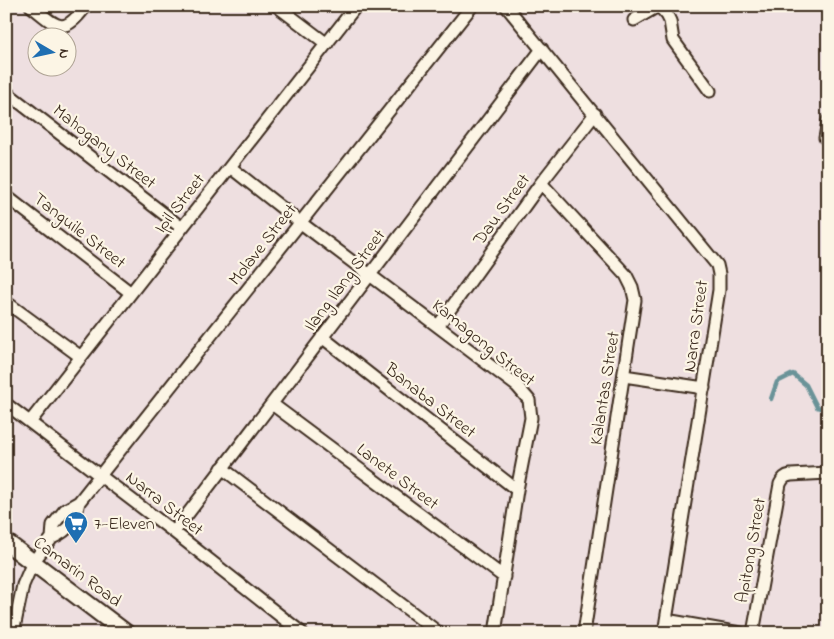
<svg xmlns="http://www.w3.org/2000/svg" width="834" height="639" viewBox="0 0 834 639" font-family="'Indie Flower',sans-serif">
  <rect width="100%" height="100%" fill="#eedfe0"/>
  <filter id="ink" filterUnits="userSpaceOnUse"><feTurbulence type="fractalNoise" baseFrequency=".02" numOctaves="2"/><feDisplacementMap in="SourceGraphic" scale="10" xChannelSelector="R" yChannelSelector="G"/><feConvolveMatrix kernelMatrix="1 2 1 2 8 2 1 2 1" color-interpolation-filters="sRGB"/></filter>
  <g filter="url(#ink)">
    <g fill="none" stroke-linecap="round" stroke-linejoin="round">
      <path stroke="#6b9398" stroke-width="4.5" d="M771,399L777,382L793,374L806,385L817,407L828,410"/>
      <g stroke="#3b2a1e" stroke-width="15">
        <path id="street" d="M31,6C58,27 62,37 86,6
          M277,6L327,44
          M506,6L717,265L719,274V290L664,633
          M659,6L667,15L670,21L673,40L710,91
          M634,20L658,6
          M6,92L182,228
          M828,121L825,138H828
          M230,167L301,223L517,386L529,400L531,418L517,490L495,633
          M541,183L626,275L632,287L635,300L584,633
          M6,196L131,293
          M6,302L81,357
          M438,326L541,183L595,114
          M322,337L517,490
          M624,376L704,388
          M6,404L174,532L302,633
          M272,404L504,577
          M30,422L356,6
          M222,468L439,633
          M174,532L542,49
          M52,538C70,530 75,521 79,502
          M666,620L740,633
          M13,633L23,585L33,562L52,538L53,525L65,510L79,502L472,6
          M753,633L780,484C783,478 785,476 791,475L828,473"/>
      </g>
      <g stroke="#3b2a1e" stroke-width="20">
        <path id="secondary" d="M6,542L126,633"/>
      </g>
      <use href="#street" stroke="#fcf5e5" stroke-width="11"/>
      <use href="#secondary" stroke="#fcf5e5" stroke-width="16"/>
    </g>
  </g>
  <defs>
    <g id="supermarket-pin" transform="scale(1.25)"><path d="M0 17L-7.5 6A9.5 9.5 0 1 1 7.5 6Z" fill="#1f6fb2" stroke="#fcf5e5"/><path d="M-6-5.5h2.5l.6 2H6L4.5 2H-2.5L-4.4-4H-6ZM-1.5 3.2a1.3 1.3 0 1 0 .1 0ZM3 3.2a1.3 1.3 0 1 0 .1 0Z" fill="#fff"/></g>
  </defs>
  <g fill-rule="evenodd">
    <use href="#supermarket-pin" x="76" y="523"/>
  </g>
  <g text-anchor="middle" stroke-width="4.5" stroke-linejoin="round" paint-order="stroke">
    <g font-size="18" fill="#3b2a1e" stroke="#fcf5e5">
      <text transform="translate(105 146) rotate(38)" y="6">Mahogany Street</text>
      <text transform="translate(179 203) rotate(-52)" y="6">Ipil Street</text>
      <text transform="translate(501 209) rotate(-54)" y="6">Dau Street</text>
      <text transform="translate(80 230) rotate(38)" y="6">Tanguile Street</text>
      <text transform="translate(262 244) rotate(-52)" y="6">Molave Street</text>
      <text transform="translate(344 280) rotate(-53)" y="6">Ilang Ilang Street</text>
      <text transform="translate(695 326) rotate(-82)" y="6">Narra Street</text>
      <text transform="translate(484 342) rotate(39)" y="6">Kamagong Street</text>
      <text transform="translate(604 388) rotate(-81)" y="6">Kalantas Street</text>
      <text transform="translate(431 400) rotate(38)" y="6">Banaba Street</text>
      <text transform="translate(398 476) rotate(37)" y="6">Lanete Street</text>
      <text transform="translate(165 503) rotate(38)" y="6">Narra Street</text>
      <text transform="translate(750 550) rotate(-80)" y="6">Apitong Street</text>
      <text transform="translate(78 571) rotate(37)" y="6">Camarin Road</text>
    </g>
    <g font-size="18" fill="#3b2a1e" stroke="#fcf5e5" text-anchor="start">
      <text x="94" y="529">7-Eleven</text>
    </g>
  </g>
  <rect width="834" height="639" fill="none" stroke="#fcf5e5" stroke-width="25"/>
  <rect x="12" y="12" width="809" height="614" fill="none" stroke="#3b2a1e" stroke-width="2" filter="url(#ink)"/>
  <g transform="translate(52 52) rotate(99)"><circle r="24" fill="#fcf5e5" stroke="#afa495"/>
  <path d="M0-4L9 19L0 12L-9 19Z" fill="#1f6fb2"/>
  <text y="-8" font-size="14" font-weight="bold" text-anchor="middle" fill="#3b2a1e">N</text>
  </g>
</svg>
